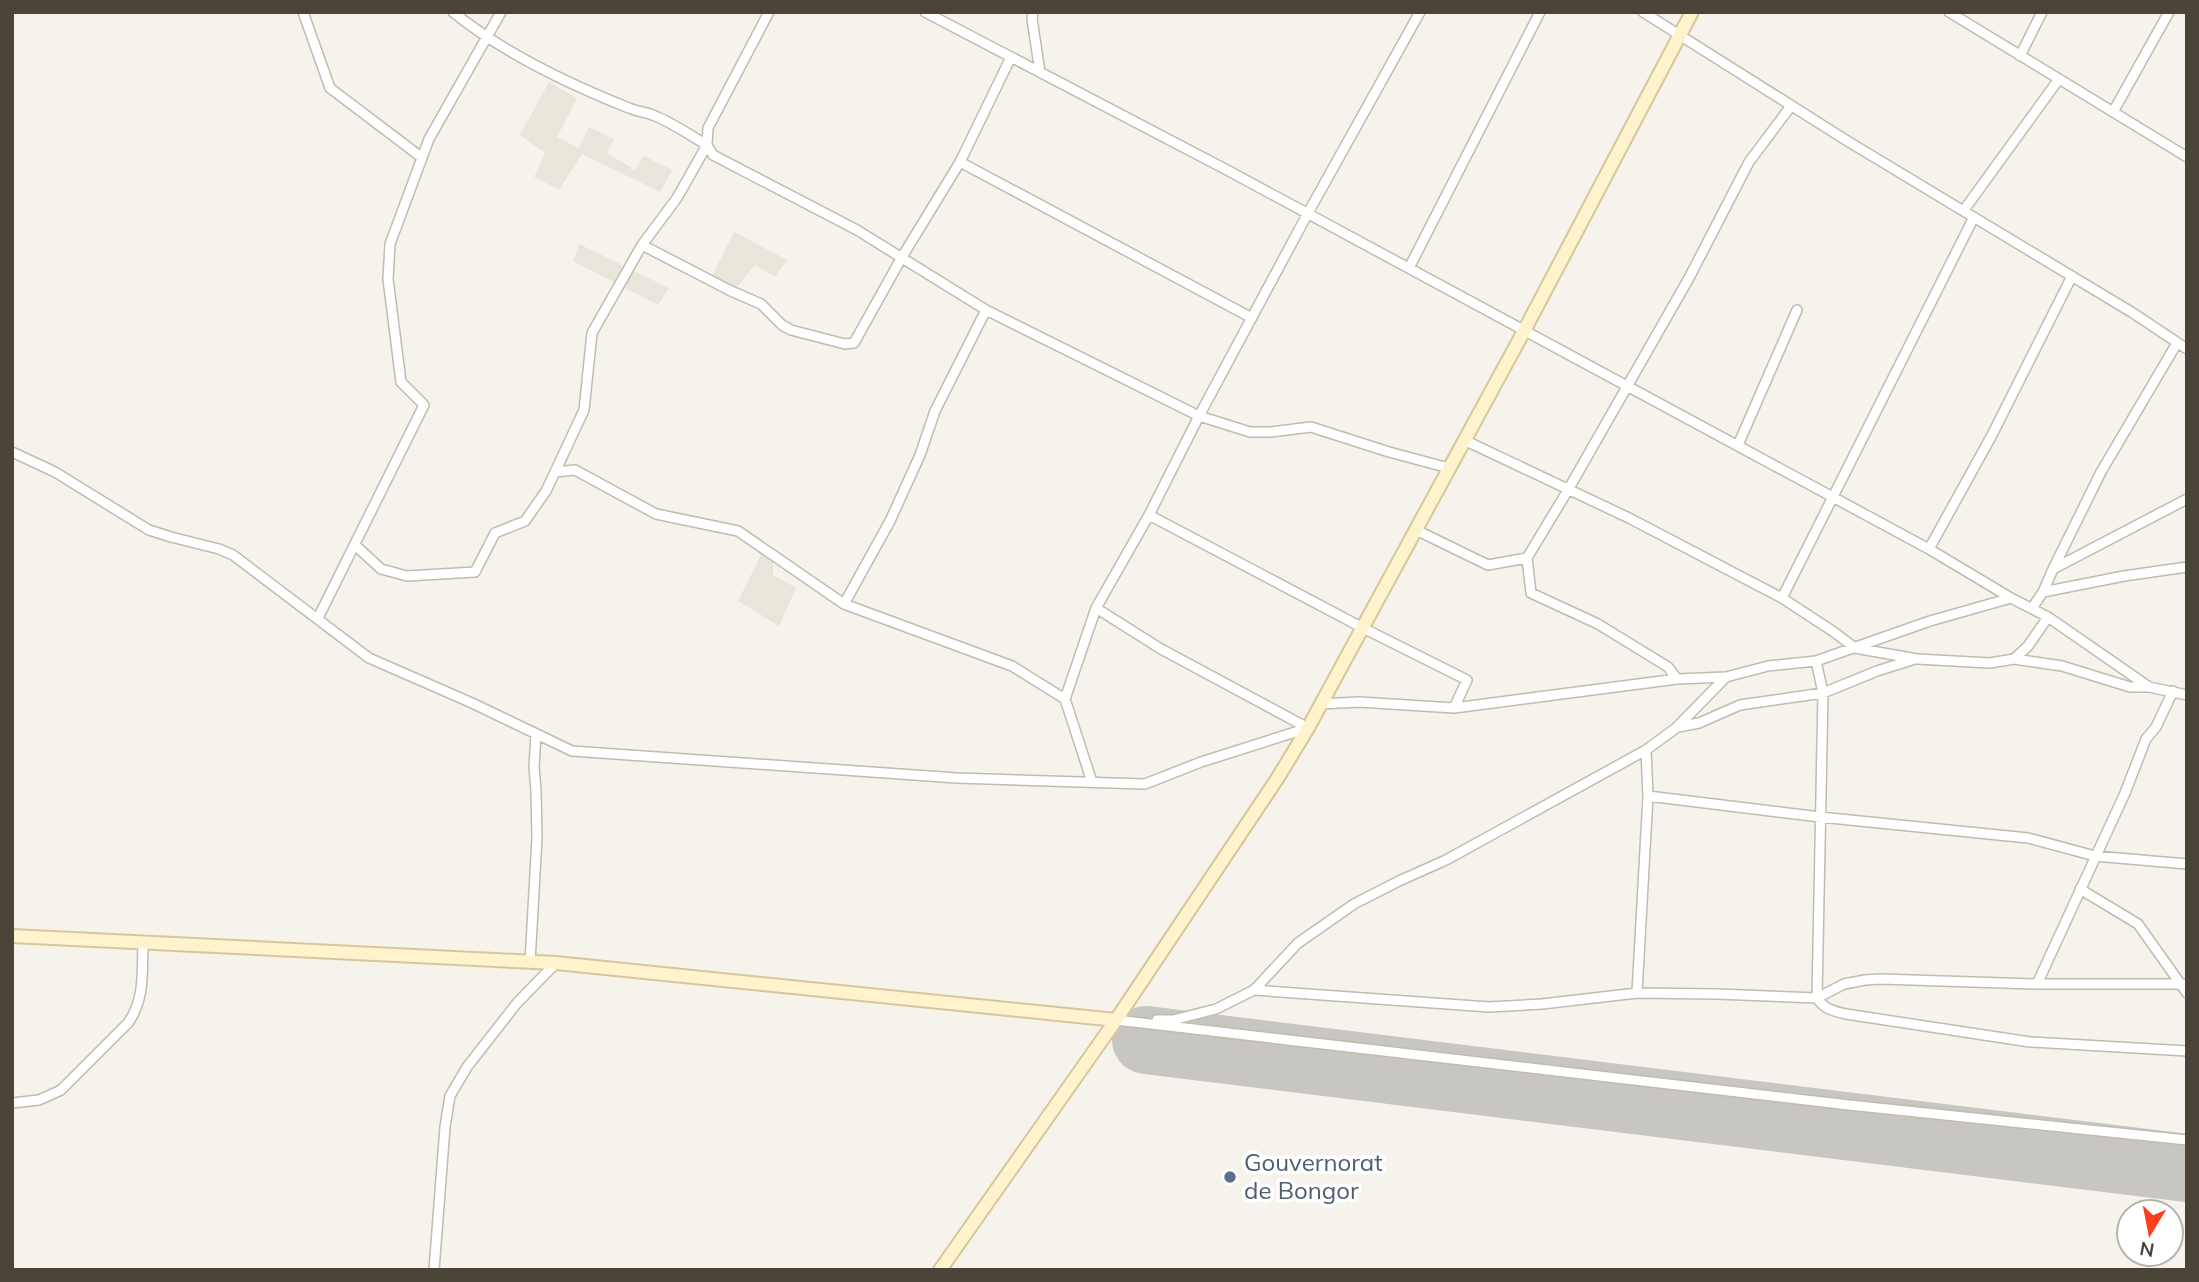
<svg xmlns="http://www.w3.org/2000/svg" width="2199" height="1282" viewBox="0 0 2199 1282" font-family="Mulish,sans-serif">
  <rect width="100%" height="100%" fill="#f6f3ec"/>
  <path fill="#eae5da" d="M549,82L577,98L557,137L578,148L589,127L614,139L607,153L635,170L644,156L672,170L660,192L582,154L559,190L534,177L545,153L520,135Z
    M734,232L787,260L775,277L755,265L737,287L712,276Z
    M579,244L669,288L658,305L573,261Z
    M763,551L773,558V575L796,588L779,626L738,601Z"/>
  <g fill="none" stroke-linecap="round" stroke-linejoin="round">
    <path stroke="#c8c6c3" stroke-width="68" d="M1146,1040L2187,1168"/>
    <g stroke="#c2bbae" stroke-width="12">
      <path id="street" d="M303,12L330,88L421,157
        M453,12C502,52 571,85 629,108C638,112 647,112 655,116C673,123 691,136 707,145L677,198L642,245L592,333L584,410L555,472
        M769,12L708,128L707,145L713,155L857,230L986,310L1199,416L1250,432H1270L1311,427L1389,452L1449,468
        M925,12L1227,170L1929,549L2011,598L2048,617L2149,687L2187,695
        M1033,12L1032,19L1040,72
        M1643,12L1849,142L2133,313L2187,349
        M1949,12L2187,157
        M2020,56L2042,12
        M2113,112L2169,12
        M960,162L1252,318
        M1964,210L2059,79
        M642,245L731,291L761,304L782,325L791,330L845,344L854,343L902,257L960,162L1011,57
        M1409,268L1540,12
        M1464,440L1629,518L1782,598L1834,632L1855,648L1917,659L1990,663L2014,659L2028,646L2048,617
        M1738,445L1797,310
        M12,452L55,472L149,530L171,537L219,549L233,555L369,658L472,703L572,751L957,778L1145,784L1201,762L1308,728
        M1149,515L1363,628L1467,680L1454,708
        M1416,530L1488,565L1527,558L1531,593L1598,624L1668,667L1677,679
        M355,545L381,569L407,576L475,572L495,533L525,521L546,491L555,472L575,470L656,514L738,531L844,604L1012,666L1065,699
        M1929,549L1992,435L2072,276
        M1527,558L1568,490L1689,278L1749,162L1791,106
        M2053,569L2101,472L2177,343
        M2043,592L2124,576L2187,567
        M1782,598L1974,217
        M844,604L890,521L920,455L935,411L986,310
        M1096,608L1161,649L1308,728
        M2032,608L2043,592L2053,569L2187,499
        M318,618L424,405L401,382L388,279L390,244L429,139L501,12
        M2014,659L2062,666L2130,687H2148
        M1816,661L1823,693L1817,998C1824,1009 1833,1011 1846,1014L2030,1042L2187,1051
        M1321,704L1359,702L1454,708L1677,679L1726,677L1768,666L1816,661L1930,621L2011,598
        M1678,727L1699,723L1740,705L1823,693L1877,671L1915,659
        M1092,782L1065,699L1096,608L1149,515L1199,416L1308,213L1420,12
        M1648,796L1820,817L2028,838L2095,856L2187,864
        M2080,889L2138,924L2187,993
        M530,962L537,838L536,790L534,767L536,734
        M2037,984L2125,793L2146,739L2156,727L2173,691
        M1254,990L1489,1007L1542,1004L1637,993L1717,994L1817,998L1844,984L1865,980L1881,979L2037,984H2187
        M1637,993L1648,796L1646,750
        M1116,1020L1849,1105L2187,1140
        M1157,1020H1173L1216,1009L1254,990L1298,943L1354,904L1399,881L1446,860L1646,750L1676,728L1726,677
        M12,1103L39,1100L61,1090L128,1023C145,999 142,972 143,943
        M434,1270L445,1127L450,1096L467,1067L517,1003L556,963"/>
    </g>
    <g stroke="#d6c79b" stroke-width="16">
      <path id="secondary" d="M12,936L556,963L1116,1020
        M940,1270L1116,1020L1277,779L1308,728L1524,331L1692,12"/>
    </g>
    <use href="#street" stroke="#fff" stroke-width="9"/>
    <use href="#secondary" stroke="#fff3cd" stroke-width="12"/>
  </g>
  <circle fill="#5c6f8a" stroke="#fff" stroke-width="2.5" cx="1230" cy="1177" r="7"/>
  <g text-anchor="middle" stroke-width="7" stroke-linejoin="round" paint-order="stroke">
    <g font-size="24" fill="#4e5e75" stroke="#fff" text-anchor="start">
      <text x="1244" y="1171">Gouvernorat<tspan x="1244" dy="28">de Bongor</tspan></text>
    </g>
  </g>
  <rect width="2199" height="1282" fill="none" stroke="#4b4439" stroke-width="28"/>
  <g transform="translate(2150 1233) rotate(190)"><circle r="33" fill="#ffffff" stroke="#b7b4b0" stroke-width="2"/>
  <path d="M0-5L12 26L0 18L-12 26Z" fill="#fc3f1d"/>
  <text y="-10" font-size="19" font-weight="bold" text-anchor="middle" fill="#4b4439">N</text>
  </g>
</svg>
